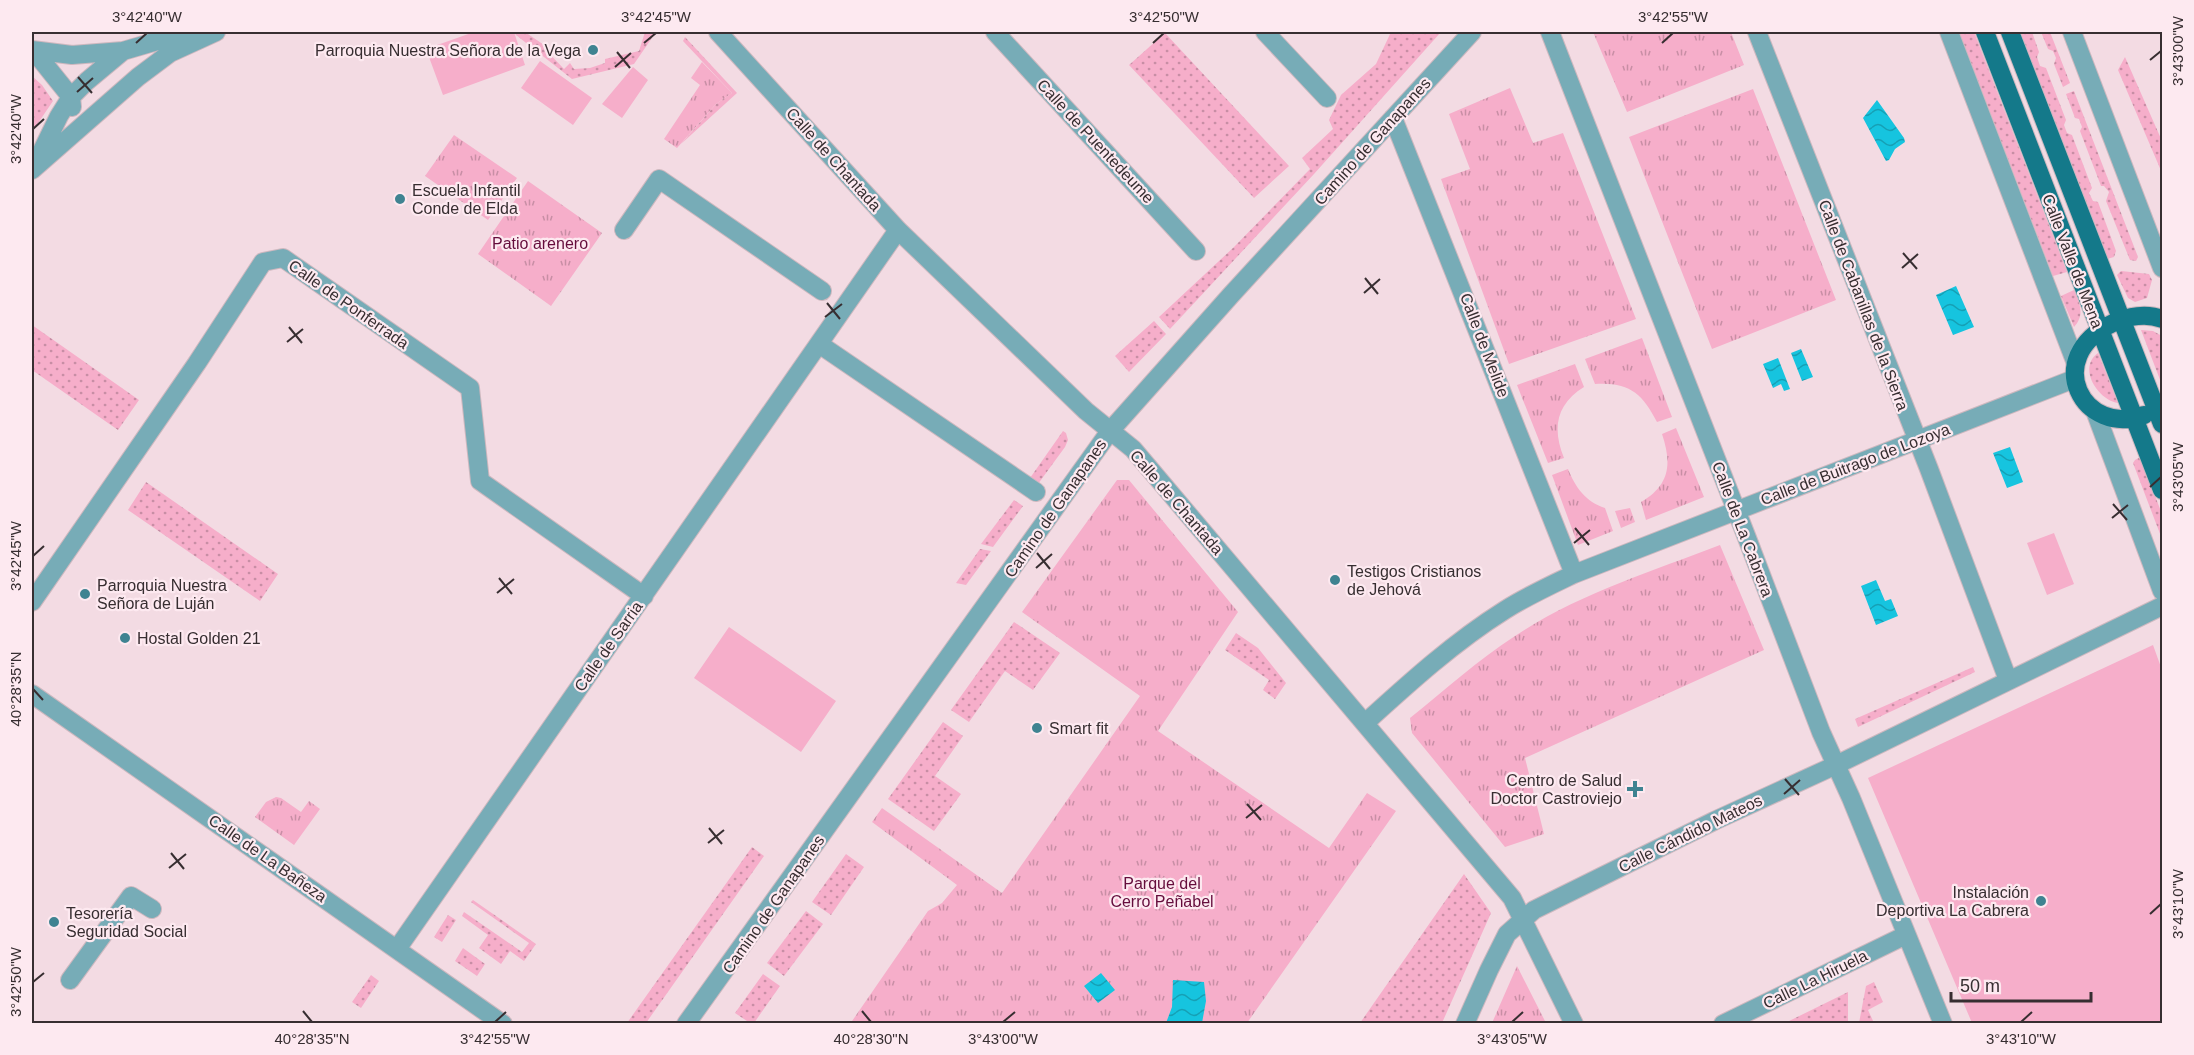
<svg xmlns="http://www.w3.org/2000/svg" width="2194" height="1055" viewBox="0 0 2194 1055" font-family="Arial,sans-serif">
  <defs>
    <pattern id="grass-tufts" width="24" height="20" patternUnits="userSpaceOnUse" patternTransform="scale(1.5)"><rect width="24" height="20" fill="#f6aeca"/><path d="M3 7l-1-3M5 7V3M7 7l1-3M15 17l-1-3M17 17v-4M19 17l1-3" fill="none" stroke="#c88ea5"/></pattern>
    <pattern id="garden-dots" width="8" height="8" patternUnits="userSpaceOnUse" patternTransform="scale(1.5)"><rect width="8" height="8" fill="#f6aeca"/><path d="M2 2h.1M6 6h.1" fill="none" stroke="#c88ea5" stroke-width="1.8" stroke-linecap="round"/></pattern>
    <pattern id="water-waves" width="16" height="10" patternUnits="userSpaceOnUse" patternTransform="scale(1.5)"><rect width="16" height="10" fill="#16c4df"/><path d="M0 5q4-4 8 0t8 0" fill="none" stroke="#15a0b5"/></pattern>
  </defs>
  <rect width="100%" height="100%" fill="#f3dbe3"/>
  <path fill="url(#grass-tufts)" d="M1593,32H1731L1744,65L1627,112Z
    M702,62L732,93L716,104L677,148L664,139L700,85L691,78Z
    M1510,88L1533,143L1563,133L1636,319L1509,364L1441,179L1470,169L1449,114Z
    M1753,89L1836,300L1712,349L1629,137Z
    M454,135L517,178L488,220L425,176Z
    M528,181L602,233L551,306L478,254Z
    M1642,338L1672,417L1657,422C1642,393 1629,382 1595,384L1585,359Z
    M1575,364L1584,387C1556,404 1552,429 1564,458L1548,463L1517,385Z
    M1676,428L1704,497L1646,520L1641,502C1670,485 1672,464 1662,434Z
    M1568,469C1575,487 1586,502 1605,508L1613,531L1578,545L1552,475Z
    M1117,480H1129L1238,612L1158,731L1329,848L1367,793L1396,811L1247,1023L850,1024L928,911L942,903L957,885L872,822L882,808L1002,893L1140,696L1022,612Z
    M1630,508L1635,522L1621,528L1615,511Z
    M1720,545L1764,650L1525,758L1544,834L1505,847L1412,733L1410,718C1445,690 1478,660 1515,636C1578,594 1650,572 1720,545Z
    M276,797L281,798L301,812L309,801L320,809L294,845L255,817L266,802Z
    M1517,966L1546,1023H1492Z"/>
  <path fill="url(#garden-dots)" d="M514,32H525L547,47L545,49L564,69L570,63L574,69L590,68L605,63V59L639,51L645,32H656L634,64L572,79L516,35Z
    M1391,32H1441L1314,174L1170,329L1159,317L1234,247L1310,169L1302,158L1333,129L1329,120L1341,95L1376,64Z
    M1959,32H1974L2067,272L2053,276Z
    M2019,32H2032L2039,52L2037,57L2040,66L2046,68L2066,120L2064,125L2067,133L2072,135L2092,188L2089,193L2093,201L2098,202L2116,251L2114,257L2107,259Z
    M2041,32H2050L2070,83L2063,87L2054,64L2056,58L2053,51L2048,49Z
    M1165,33L1289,166L1254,198L1129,65Z
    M685,37L737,93L681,144L716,104L732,93L683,41Z
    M2125,57L2162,141V173L2118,70Z
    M32,76L42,85L53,101L32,132Z
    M2074,91L2138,257L2136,261L2130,260L2106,201L2109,192L2104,186H2101L2080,131L2082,127L2079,119L2075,118L2066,94Z
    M2121,271L2149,274L2152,280L2147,298L2135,302L2128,298L2117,275Z
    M2074,290C2080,304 2085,315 2074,327L2061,296Z
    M1154,321L1166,334L1129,372L1115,356Z
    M32,325L139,400L118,430L32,370Z
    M2141,330L2153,331L2162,336V385Z
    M2098,353L2118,403C2098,400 2077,368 2098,353Z
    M1063,431L1066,433L1068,440L1065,447L1038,484L1030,478Z
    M2140,457L2162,514V539L2133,463L2135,460Z
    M146,482L278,574L260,601L128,510Z
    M1014,500L1023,506L993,547L981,544Z
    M980,549L991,551L966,585L956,583Z
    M1014,622L1060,653L1033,690L1005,671L969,722L951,710Z
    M1236,633L1258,648L1286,683L1275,699L1263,690L1269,680L1225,650Z
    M1973,667L1975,672L1858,727L1855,719Z
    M943,722L963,736L935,776L961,794L934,831L888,799Z
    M752,847L764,856L646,1023H627Z
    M846,854L864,867L831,915L812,902Z
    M1464,874L1491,913L1442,1023H1360Z
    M473,900L536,944L524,961L510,951L501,964L479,948L488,935L462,916L464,912L522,952L529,943L471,902Z
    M806,911L823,924L784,976L767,963Z
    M448,915L456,920L442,942L434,937Z
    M463,948L485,964L477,976L455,961Z
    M763,974L780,986L754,1023H750L735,1013Z
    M371,975L379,981L361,1008L352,1002Z
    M1874,982L1883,1002L1868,1010L1874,1023H1859L1866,986Z
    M1848,992V1023H1785Z"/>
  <path fill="#f6aeca" d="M474,32H514L525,65L443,95L426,49Z
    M540,61L592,98L573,125L521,88Z
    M633,67L648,80L622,118L602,104Z
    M2054,533L2074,584L2047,595L2027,543Z
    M729,627L836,701L801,752L694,678Z
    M2153,645L2162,670V1023H1972L1868,778Z"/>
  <path fill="url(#water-waves)" d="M1877,100L1904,138L1905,142L1895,149L1889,160L1886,161L1863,118Z
    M1956,286L1974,327L1953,335L1936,295Z
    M1801,349L1813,377L1802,381L1791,353Z
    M1778,358L1790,389L1784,391L1781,384L1773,388L1763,364Z
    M2010,447L2023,482L2007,488L1993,453Z
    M1876,580L1885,601L1891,599L1898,616L1876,625L1861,586Z
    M1101,973L1115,990L1098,1003L1084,986Z
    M1173,980L1204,982L1206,1001L1202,1023H1166L1172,1007Z"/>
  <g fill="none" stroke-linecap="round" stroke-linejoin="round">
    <g stroke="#cdb8bf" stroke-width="20">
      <path id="minor" d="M718,32L898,230L1086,411L1133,449L1512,898L1574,1024
        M995,32L1196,251
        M1265,32L1327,98
        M1550,32L1747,538L1821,732L1851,798L1943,1024
        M1757,32L1929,469L2008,680
        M1949,32L2075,361
        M2072,32L2162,268
        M32,50L72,55L123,51
        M34,51L71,97L72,107
        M1393,118L1574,574
        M35,165L59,116L71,97L87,81L123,51L188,32
        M32,170L138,77L170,53L216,32
        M624,230L659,179L822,291
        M819,344L1036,492
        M2095,411L2162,591
        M32,602L197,363L263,262L283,258L470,388L480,481L644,596
        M32,694L503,1024
        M1365,723C1409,683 1454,642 1505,610C1527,596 1551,585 1574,574L2074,379
        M397,949L898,230
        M70,980L131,896L152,909
        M686,1024L1110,431L1231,295L1472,32
        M1465,1024L1489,970L1507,934L1534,910L1714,821L1836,765L2162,606
        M1723,1024L1906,935"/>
    </g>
    <g stroke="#cdb8bf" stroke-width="20">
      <path id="major" d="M1985,32L2162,490
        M2010,32L2162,424
        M2144,415C2084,438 2040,358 2113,323C2128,316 2147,313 2162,319"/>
    </g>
    <use href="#minor" stroke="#77acb7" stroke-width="18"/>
    <use href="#major" stroke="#14798a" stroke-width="18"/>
  </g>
  <path fill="none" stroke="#372e31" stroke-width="2" d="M136,43L147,33M644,43L656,33M1153,43L1164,33M1662,43L1673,33M617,52L630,68M2150,60L2161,51M615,67L631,53M78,77L92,93M77,92L93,78M33,129L44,119M1903,253L1917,269M1902,268L1918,254M1365,278L1378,294M1364,293L1380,279M827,303L840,319M825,317L842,304M289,327L302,343M287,342L303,329M2150,487L2161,477M2113,504L2127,520M2112,518L2128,505M1575,528L1589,545M1574,543L1590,530M1037,553L1050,569M33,556L44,546M1036,568L1052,554M499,578L512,594M497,593L514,579M33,689L43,700M1785,779L1799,795M1784,794L1800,780M1247,804L1261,820M1246,818L1262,805M709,828L722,844M708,843L724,830M171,853L184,869M169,868L186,854M2150,914L2161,904M33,982L44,973M303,1011L312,1022M862,1011L871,1022M495,1022L506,1012M1003,1022L1015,1012M1512,1022L1523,1012M2021,1022L2032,1012"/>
  <g fill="#3f8391" stroke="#fde9f0" stroke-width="2">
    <circle cx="593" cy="50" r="6"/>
    <circle cx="400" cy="199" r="6"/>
    <circle cx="1335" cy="580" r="6"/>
    <circle cx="85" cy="594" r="6"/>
    <circle cx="125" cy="638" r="6"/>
    <circle cx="1037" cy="728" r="6"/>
    <path d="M1632 780h6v6h6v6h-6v6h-6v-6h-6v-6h6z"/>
    <circle cx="2041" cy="901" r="6"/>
    <circle cx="54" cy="922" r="6"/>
  </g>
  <g text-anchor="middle" stroke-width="4.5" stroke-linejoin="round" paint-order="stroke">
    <g font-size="16" fill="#372e31" stroke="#fde9f0" text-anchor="start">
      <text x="581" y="56" text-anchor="end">Parroquia Nuestra Señora de la Vega</text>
      <text x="412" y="196">Escuela Infantil<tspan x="412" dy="18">Conde de Elda</tspan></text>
      <text x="1347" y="577">Testigos Cristianos<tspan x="1347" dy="18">de Jehová</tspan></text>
      <text x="97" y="591">Parroquia Nuestra<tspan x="97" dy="18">Señora de Luján</tspan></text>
      <text x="137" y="644">Hostal Golden 21</text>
      <text x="1049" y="734">Smart fit</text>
      <text x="1622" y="786" text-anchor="end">Centro de Salud<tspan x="1622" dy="18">Doctor Castroviejo</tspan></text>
      <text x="2029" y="898" text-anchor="end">Instalación<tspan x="2029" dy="18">Deportiva La Cabrera</tspan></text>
      <text x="66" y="919">Tesorería<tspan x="66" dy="18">Seguridad Social</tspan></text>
    </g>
    <g font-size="16" fill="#372e31" stroke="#fde9f0">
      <text transform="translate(1096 141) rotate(47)" y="6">Calle de Puentedeume</text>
      <text transform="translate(1372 141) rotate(-48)" y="6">Camino de Ganapanes</text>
      <text transform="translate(834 159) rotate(48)" y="6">Calle de Chantada</text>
      <text transform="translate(2073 261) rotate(69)" y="6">Calle Valle de Mena</text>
      <text transform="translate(349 304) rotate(35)" y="6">Calle de Ponferrada</text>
      <text transform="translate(1864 305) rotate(69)" y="6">Calle de Cabanillas de la Sierra</text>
      <text transform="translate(1485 345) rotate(69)" y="6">Calle de Melide</text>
      <text transform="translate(1855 464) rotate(-21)" y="6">Calle de Buitrago de Lozoya</text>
      <text transform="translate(1177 502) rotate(49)" y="6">Calle de Chantada</text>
      <text transform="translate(1055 508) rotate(-55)" y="6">Camino de Ganapanes</text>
      <text transform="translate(1743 529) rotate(69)" y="6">Calle de La Cabrera</text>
      <text transform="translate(608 646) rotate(-55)" y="6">Calle de Sarria</text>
      <text transform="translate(1690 833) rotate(-26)" y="6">Calle Cándido Mateos</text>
      <text transform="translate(268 858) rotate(35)" y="6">Calle de La Bañeza</text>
      <text transform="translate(773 904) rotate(-55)" y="6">Camino de Ganapanes</text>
      <text transform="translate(1815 979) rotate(-26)" y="6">Calle La Hiruela</text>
    </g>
    <g font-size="16" fill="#650d3c" stroke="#fde9f0">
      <text x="540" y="249">Patio arenero</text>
      <text x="1162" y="889">Parque del<tspan x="1162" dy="18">Cerro Peñabel</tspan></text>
    </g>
  </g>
  <rect width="2194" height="1055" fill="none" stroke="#fde9f0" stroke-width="66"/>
  <path d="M1951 992v9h140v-9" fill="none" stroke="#372e31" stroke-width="3"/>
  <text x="1960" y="992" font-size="18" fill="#372e31" stroke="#fde9f0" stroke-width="4.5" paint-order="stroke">50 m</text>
  <rect x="33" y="33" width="2128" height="989" fill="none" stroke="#372e31" stroke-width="2"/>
  <g font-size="15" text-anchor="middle" fill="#372e31">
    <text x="147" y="22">3°42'40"W</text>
    <text x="656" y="22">3°42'45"W</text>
    <text x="1164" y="22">3°42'50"W</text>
    <text x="1673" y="22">3°42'55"W</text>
    <text transform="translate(2178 51) rotate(-90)" y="5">3°43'00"W</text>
    <text transform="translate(16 129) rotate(-90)" y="5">3°42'40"W</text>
    <text transform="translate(2178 477) rotate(-90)" y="5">3°43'05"W</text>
    <text transform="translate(16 556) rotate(-90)" y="5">3°42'45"W</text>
    <text transform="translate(16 689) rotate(-90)" y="5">40°28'35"N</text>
    <text transform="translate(2178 904) rotate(-90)" y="5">3°43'10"W</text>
    <text transform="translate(16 982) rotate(-90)" y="5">3°42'50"W</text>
    <text x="312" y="1044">40°28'35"N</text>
    <text x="495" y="1044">3°42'55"W</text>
    <text x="871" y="1044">40°28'30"N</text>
    <text x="1003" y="1044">3°43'00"W</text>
    <text x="1512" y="1044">3°43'05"W</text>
    <text x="2021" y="1044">3°43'10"W</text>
  </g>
</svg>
